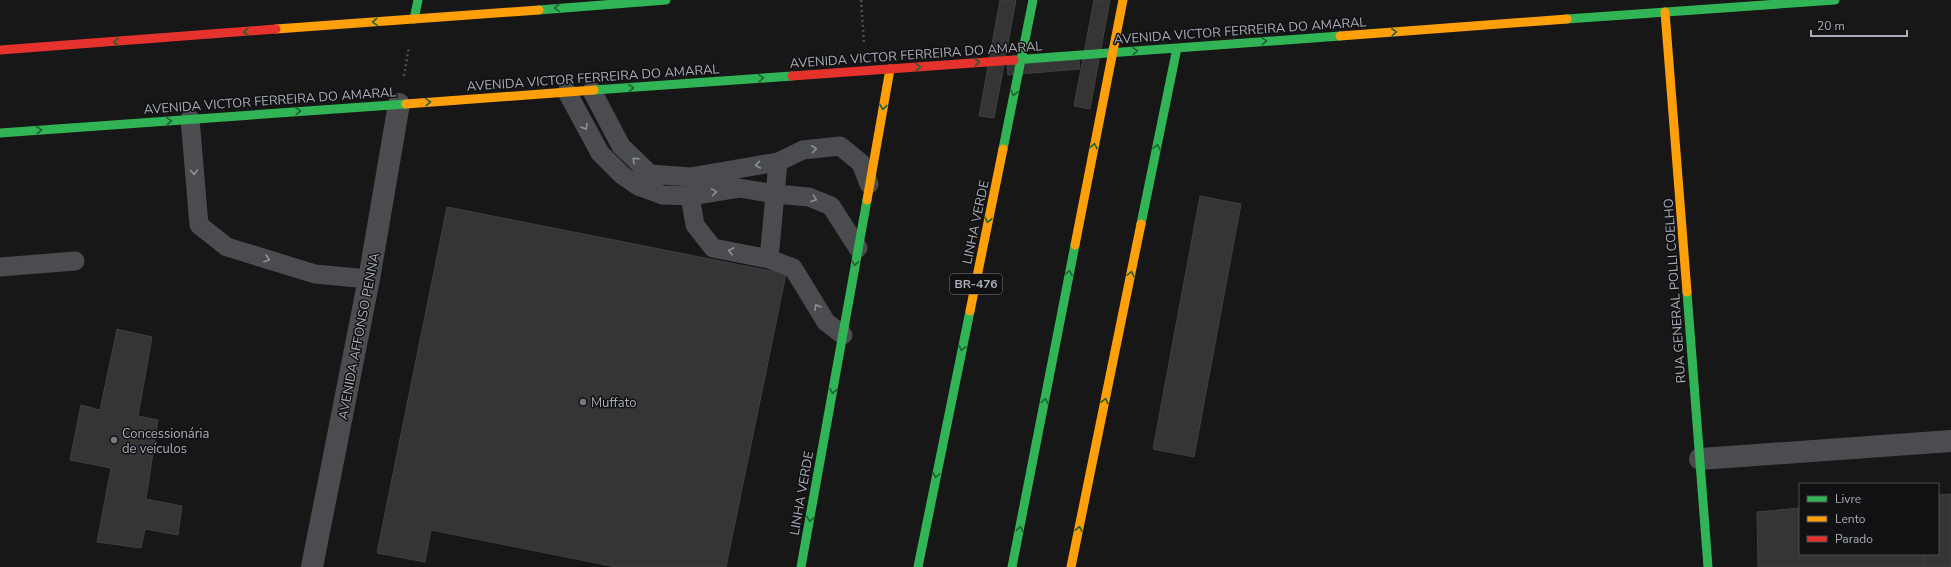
<svg xmlns="http://www.w3.org/2000/svg" width="1951" height="567" viewBox="0 0 1951 567" font-family="'Nunito Sans',sans-serif">
  <rect width="100%" height="100%" fill="#171717"/>
  <path fill="#353536" stroke="#3f4043" d="M1000,0H1016L994,118L979,116Z
    M1094,0H1110L1090,109L1074,106Z
    M1079,60L1080,69L1008,75L1007,65Z
    M1200,196L1241,204L1194,457L1153,449Z
    M447,207L786,274L726,567H616L431,530L425,562L377,553Z
    M117,329L152,337L138,416L158,420L146,499L182,506L178,535L145,529L141,548L97,542L111,468L70,460L81,405L100,410Z
    M1951,494V567H1924L1923,554H1938V495Z
    M1800,508V554H1923L1924,567H1758L1757,512Z"/>
  <g fill="none" stroke-linecap="round" stroke-linejoin="round">
    <path stroke="#4d4e52" stroke-width="2.5" stroke-dasharray="2 3" stroke-linecap="butt" d="M861,0L864,43
      M404,76L409,47"/>
    <path stroke="#4b4c50" stroke-width="19" d="M592,91L621,146L650,174L690,177L778,162L769,259
      M567,92L600,153L622,175L638,186L663,195L690,196L739,188L775,194L809,197L831,206L858,248
      M190,119L199,225L227,247L315,274L369,279
      M778,162L803,150L840,146L861,163L869,184
      M690,196L695,225L713,248L769,259L793,268L826,322L843,335
      M0,267L75,261"/>
    <path stroke="#4b4c50" stroke-width="22" d="M1700,459L1951,441
      M312,567L369,279L399,104"/>
    <path stroke="#30b455" stroke-width="9" d="M539,10L666,0
      M414,19L418,0
      M1567,19L1835,0
      M1014,60L1340,36
      M594,90L792,76
      M0,133L406,104
      M1003,149L1033,0
      M1141,224L1177,48
      M1687,292L1708,567
      M801,567L867,200
      M918,567L970,311
      M1012,567L1075,245"/>
    <path stroke="#ff9f0a" stroke-width="9" d="M1665,12L1687,292
      M276,29L539,10
      M1340,36L1567,19
      M406,104L594,90
      M867,200L890,69
      M1075,245L1123,0
      M970,311L1003,149
      M1071,567L1141,224"/>
    <path stroke="#e5322d" stroke-width="9" d="M0,50L276,29
      M792,76L1014,60"/>
  </g>
  <defs><path id="oneway-chevron" d="M-2-3.5L2.5 0L-2 3.5" fill="none" stroke-width="1.6" stroke-linecap="round" stroke-linejoin="round"/></defs>
  <g stroke="#206234">
    <use href="#oneway-chevron" transform="translate(557 8) rotate(176)"/>
    <use href="#oneway-chevron" transform="translate(375 22) rotate(176)"/>
    <use href="#oneway-chevron" transform="translate(246 32) rotate(176)"/>
    <use href="#oneway-chevron" transform="translate(1394 32) rotate(-4)"/>
    <use href="#oneway-chevron" transform="translate(1264 41) rotate(-4)"/>
    <use href="#oneway-chevron" transform="translate(116 42) rotate(176)"/>
    <use href="#oneway-chevron" transform="translate(1135 51) rotate(-4)"/>
    <use href="#oneway-chevron" transform="translate(977 62) rotate(-4)"/>
    <use href="#oneway-chevron" transform="translate(918 67) rotate(-4)"/>
    <use href="#oneway-chevron" transform="translate(761 78) rotate(-4)"/>
    <use href="#oneway-chevron" transform="translate(631 88) rotate(-4)"/>
    <use href="#oneway-chevron" transform="translate(1014 93) rotate(102)"/>
    <use href="#oneway-chevron" transform="translate(428 102) rotate(-4)"/>
    <use href="#oneway-chevron" transform="translate(883 107) rotate(100)"/>
    <use href="#oneway-chevron" transform="translate(298 111) rotate(-4)"/>
    <use href="#oneway-chevron" transform="translate(169 121) rotate(-4)"/>
    <use href="#oneway-chevron" transform="translate(39 130) rotate(-4)"/>
    <use href="#oneway-chevron" transform="translate(1094 146) rotate(-79)"/>
    <use href="#oneway-chevron" transform="translate(1157 147) rotate(-78)"/>
    <use href="#oneway-chevron" transform="translate(988 220) rotate(102)"/>
    <use href="#oneway-chevron" transform="translate(855 263) rotate(100)"/>
    <use href="#oneway-chevron" transform="translate(1069 273) rotate(-79)"/>
    <use href="#oneway-chevron" transform="translate(1131 274) rotate(-78)"/>
    <use href="#oneway-chevron" transform="translate(962 348) rotate(102)"/>
    <use href="#oneway-chevron" transform="translate(833 391) rotate(100)"/>
    <use href="#oneway-chevron" transform="translate(1045 401) rotate(-79)"/>
    <use href="#oneway-chevron" transform="translate(1105 401) rotate(-78)"/>
    <use href="#oneway-chevron" transform="translate(936 475) rotate(102)"/>
    <use href="#oneway-chevron" transform="translate(810 519) rotate(100)"/>
    <use href="#oneway-chevron" transform="translate(1020 529) rotate(-79)"/>
    <use href="#oneway-chevron" transform="translate(1079 529) rotate(-78)"/>
  </g>
  <g stroke="#8c9099">
    <use href="#oneway-chevron" transform="translate(585 127) rotate(61)"/>
    <use href="#oneway-chevron" transform="translate(814 149) rotate(-6)"/>
    <use href="#oneway-chevron" transform="translate(635 160) rotate(-136)"/>
    <use href="#oneway-chevron" transform="translate(758 165) rotate(170)"/>
    <use href="#oneway-chevron" transform="translate(194 172) rotate(87)"/>
    <use href="#oneway-chevron" transform="translate(714 192) rotate(-9)"/>
    <use href="#oneway-chevron" transform="translate(814 199) rotate(20)"/>
    <use href="#oneway-chevron" transform="translate(731 251) rotate(-169)"/>
    <use href="#oneway-chevron" transform="translate(267 259) rotate(17)"/>
    <use href="#oneway-chevron" transform="translate(817 307) rotate(-120)"/>
  </g>
  <g fill="#757880" stroke="#111113" stroke-width="1.5">
    <circle cx="583" cy="402" r="4"/>
    <circle cx="114" cy="440" r="4"/>
  </g>
  <g text-anchor="middle" stroke-width="3" stroke-linejoin="round" paint-order="stroke">
    <rect fill="#111113" stroke="#7b7e86" stroke-width="1" x="950" y="274" width="52" height="20" rx="3"/>
    <g font-size="12" font-weight="bold" fill="#a8adb8">
      <text x="976" y="288">BR-476</text>
    </g>
    <g font-size="13" fill="#a8adb8" stroke="#111113">
      <text transform="translate(1240 30) rotate(-4)" y="5">AVENIDA VICTOR FERREIRA DO AMARAL</text>
      <text transform="translate(916 54) rotate(-4)" y="5">AVENIDA VICTOR FERREIRA DO AMARAL</text>
      <text transform="translate(593 77) rotate(-4)" y="5">AVENIDA VICTOR FERREIRA DO AMARAL</text>
      <text transform="translate(270 100) rotate(-4)" y="5">AVENIDA VICTOR FERREIRA DO AMARAL</text>
      <text transform="translate(975 222) rotate(-78)" y="5">LINHA VERDE</text>
      <text transform="translate(1674 291) rotate(-94)" y="5">RUA GENERAL POLLI COELHO</text>
      <text transform="translate(358 336) rotate(-79)" y="5">AVENIDA AFFONSO PENNA</text>
      <text transform="translate(801 493) rotate(-80)" y="5">LINHA VERDE</text>
    </g>
    <g font-size="13" fill="#a8adb8" stroke="#111113" text-anchor="start">
      <text x="591" y="407">Muffato</text>
      <text x="122" y="438">Concessionária<tspan x="122" dy="15">de veículos</tspan></text>
    </g>
  </g>
  <rect x="1799" y="483" width="140" height="72" fill="#111113" stroke="#4d4f55"/>
  <rect x="1807" y="496" width="20" height="6" fill="#30b455" stroke="#4d4f55"/>
  <text x="1835" y="503" font-size="12" fill="#a8adb8">Livre</text>
  <rect x="1807" y="516" width="20" height="6" fill="#ff9f0a" stroke="#4d4f55"/>
  <text x="1835" y="523" font-size="12" fill="#a8adb8">Lento</text>
  <rect x="1807" y="536" width="20" height="6" fill="#e5322d" stroke="#4d4f55"/>
  <text x="1835" y="543" font-size="12" fill="#a8adb8">Parado</text>
  <path d="M1811 30v6h96v-6" fill="none" stroke="#a8adb8" stroke-width="2"/>
  <text x="1817" y="30" font-size="12" fill="#a8adb8" stroke="#111113" stroke-width="3" paint-order="stroke">20 m</text>
</svg>
